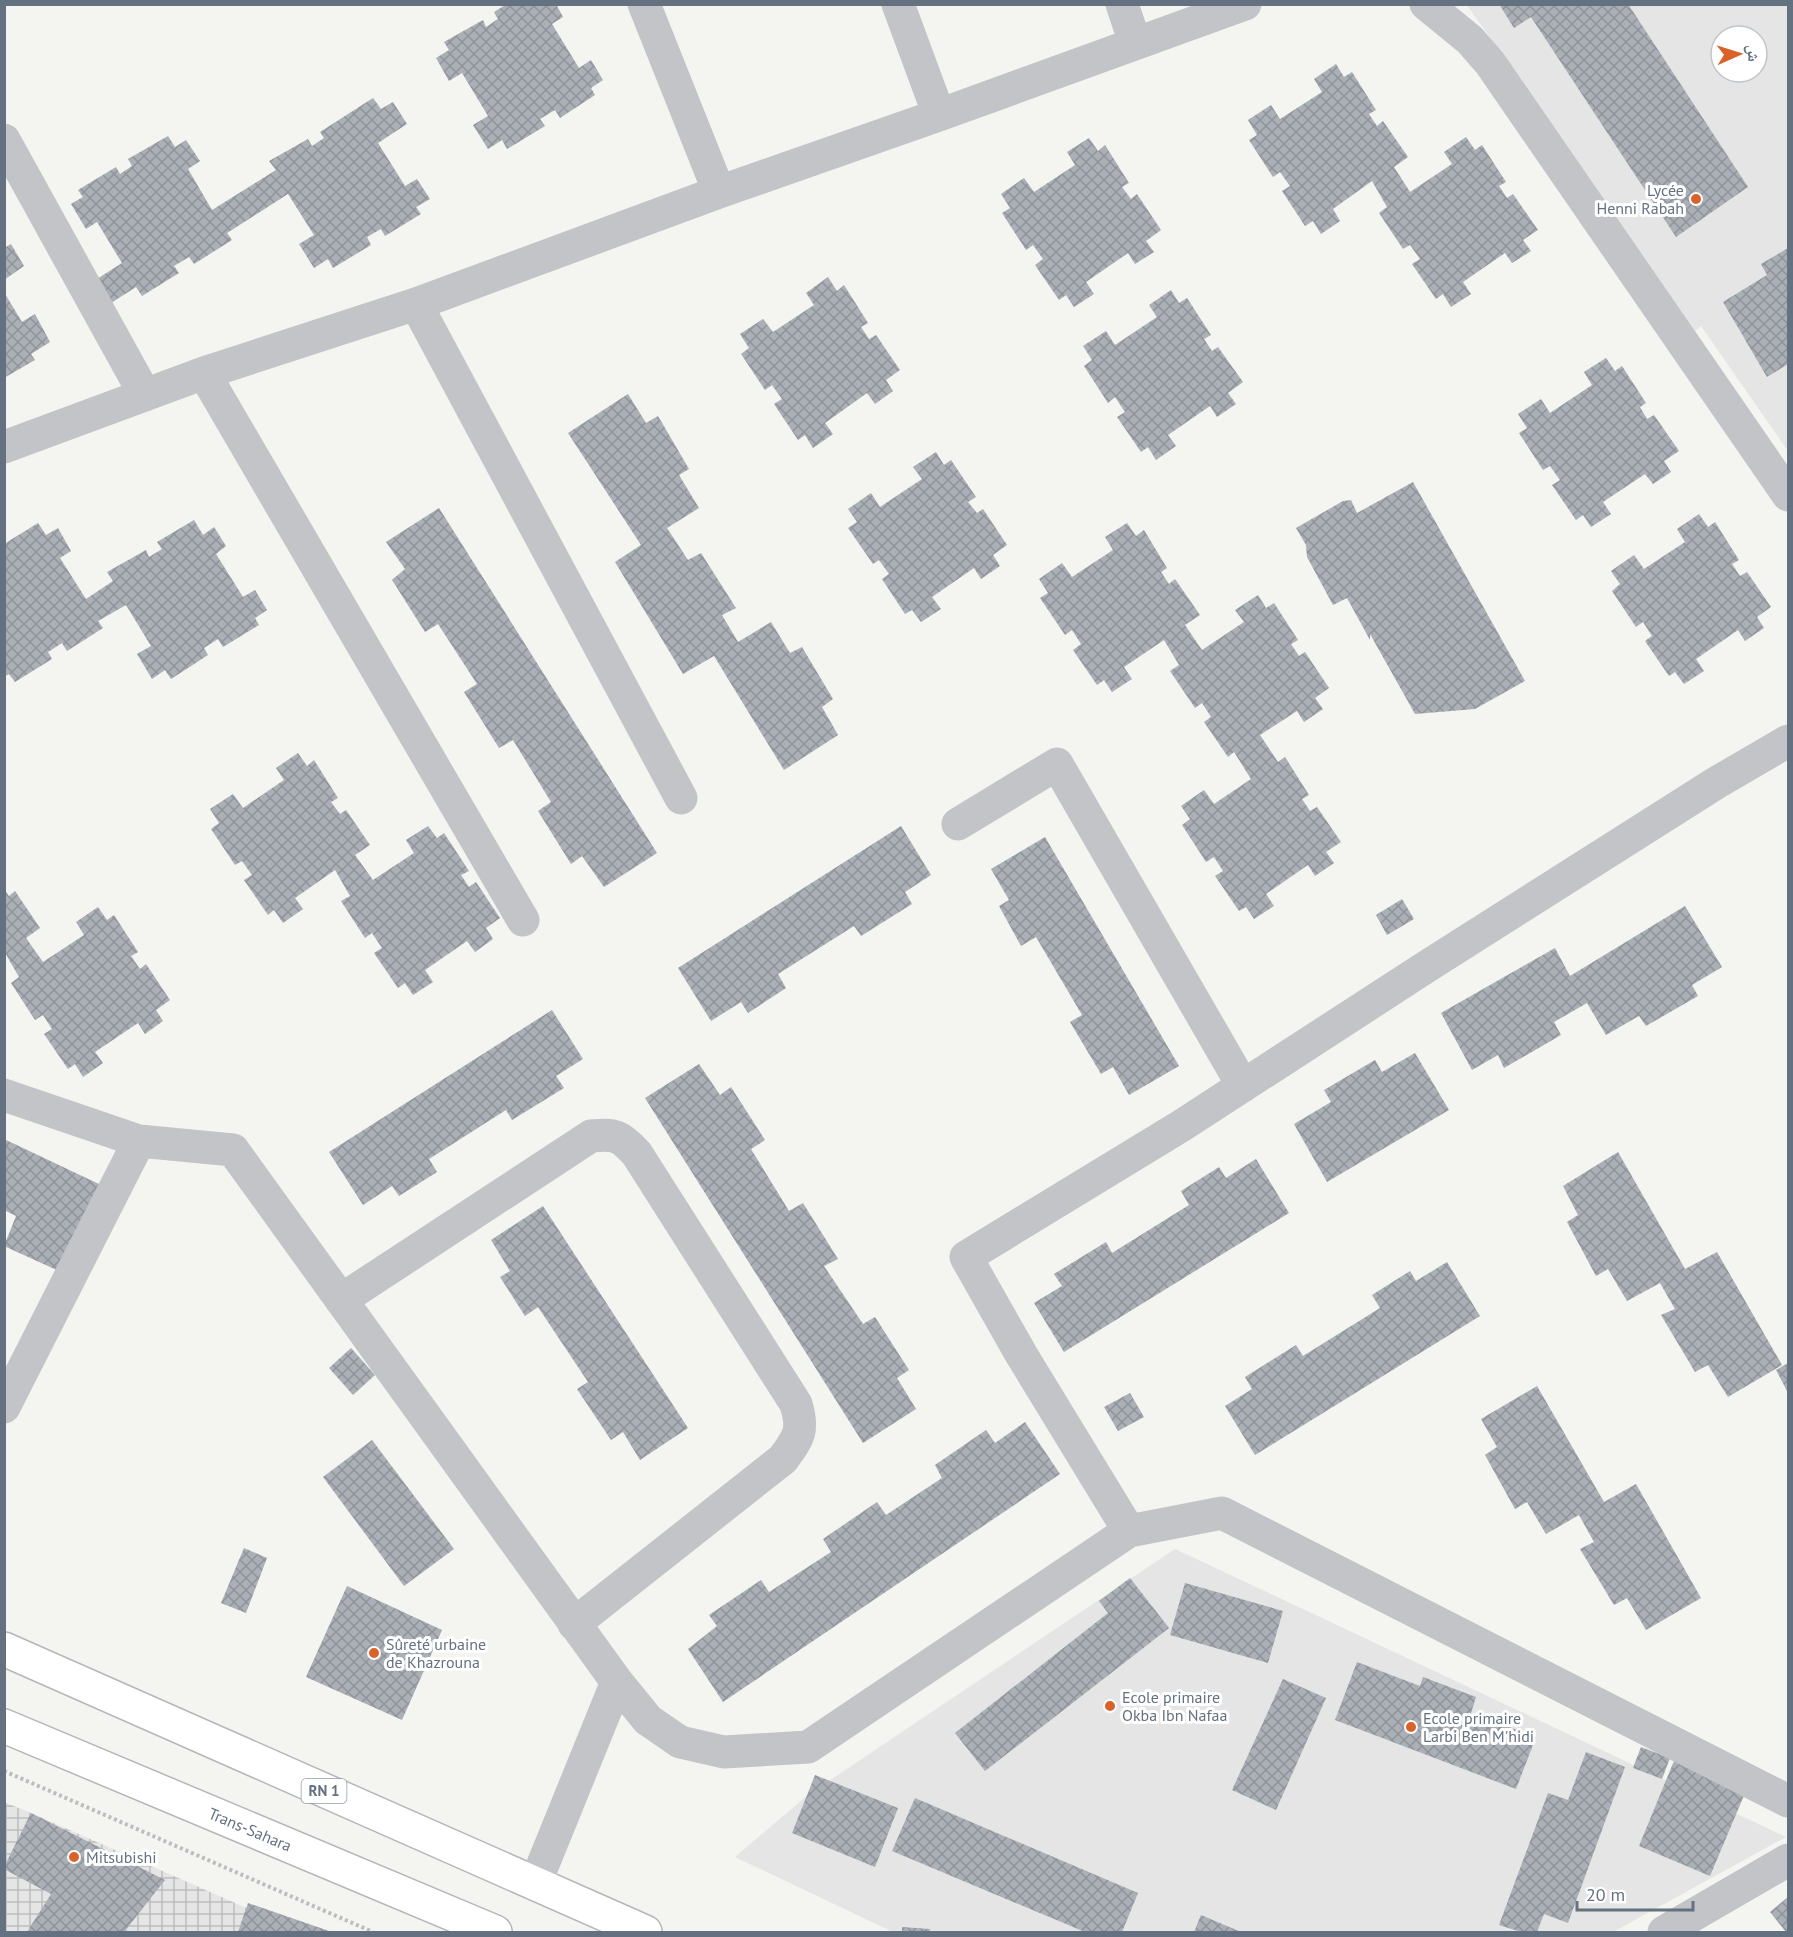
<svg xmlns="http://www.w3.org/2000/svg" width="1793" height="1937" viewBox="0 0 1793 1937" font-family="'PT Sans','Noto Naskh Arabic',sans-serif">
  <defs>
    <pattern id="industrial-grid" width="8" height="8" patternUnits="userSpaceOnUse" patternTransform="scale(1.5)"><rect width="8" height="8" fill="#e4e5e4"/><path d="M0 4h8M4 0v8" fill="none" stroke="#bcbebe"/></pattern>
    <pattern id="building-cross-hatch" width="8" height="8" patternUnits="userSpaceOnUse" patternTransform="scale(1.5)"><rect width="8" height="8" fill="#aab0b6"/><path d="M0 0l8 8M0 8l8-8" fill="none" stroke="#8e9499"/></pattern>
  </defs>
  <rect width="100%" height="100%" fill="#f4f4f0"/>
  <path fill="#e4e5e4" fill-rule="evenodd" d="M1467,5H1788V451L1701,326L1695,331ZM1721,36H1757V72H1721Z
    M1175,1549L1320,1617L1786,1837L1613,1932H893L735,1857L808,1795Z"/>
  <path fill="url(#industrial-grid)" d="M4,1802L31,1813L301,1932H5Z"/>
  <path fill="url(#building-cross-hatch)" d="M507,4H556L563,17L552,24L579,68L591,60L603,80L591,88L595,95L560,118L555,110L540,119L545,126L507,149L502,140L488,149L473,125L488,116L462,73L449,81L436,58L449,50L444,42L483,20L486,27L498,19L494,12Z
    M1499,4H1628L1748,187L1676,237L1531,17L1514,28Z
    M1336,64L1344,77L1352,72L1376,110L1369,114L1377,126L1383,121L1408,157L1394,167L1410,192L1452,164L1444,152L1466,137L1475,150L1482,145L1506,182L1499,186L1507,198L1513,194L1538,230L1523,240L1531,251L1512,263L1505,253L1463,282L1471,294L1451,307L1443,294L1436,299L1412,264L1420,259L1410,245L1403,249L1379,213L1387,207L1372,181L1333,209L1340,221L1321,234L1313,221L1305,226L1282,191L1290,186L1280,172L1273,177L1249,140L1257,135L1248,120L1271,105L1280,119L1322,92L1314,79Z
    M373,98L381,109L393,102L407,124L378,143L405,186L417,179L430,199L416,207L421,214L385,236L381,229L367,237L371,245L333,268L328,259L314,268L299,244L314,235L288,194L227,233L232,240L194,264L189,257L174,266L179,273L142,296L136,287L111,303L97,279L122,263L97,222L86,229L71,204L83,197L78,190L116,167L120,174L132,166L128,159L168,136L175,147L186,140L200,161L188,169L212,210L276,170L269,161L308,139L312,146L324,138L320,132Z
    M1089,138L1098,151L1105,145L1129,183L1122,187L1131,199L1137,194L1161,230L1146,241L1154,252L1135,264L1128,253L1086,282L1094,294L1074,307L1066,295L1059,300L1035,265L1043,259L1033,245L1026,250L1002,213L1010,208L1001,194L1024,178L1034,192L1075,165L1067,152Z
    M11,244L24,266L4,280V248Z
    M1788,248V364L1767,377L1723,302L1767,275L1761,264Z
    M828,277L837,291L844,285L868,323L861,327L869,339L876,335L900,370L886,380L893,391L875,404L867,393L825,423L833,434L813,448L805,435L798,440L774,404L782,399L772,385L765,390L741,354L749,348L740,334L763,319L773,332L814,305L806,293Z
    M1171,290L1179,303L1187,298L1211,335L1204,339L1212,351L1218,347L1243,382L1228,393L1236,404L1217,417L1210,406L1168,435L1176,446L1156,460L1148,447L1141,452L1117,417L1125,412L1115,397L1108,403L1084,366L1092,360L1083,346L1106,331L1115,345L1157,317L1149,305Z
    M4,292L22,322L35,314L50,342L31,354L35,360L4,378Z
    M1606,358L1615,371L1622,366L1646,403L1640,407L1647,419L1654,415L1679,451L1664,461L1671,472L1653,484L1645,474L1603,502L1611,514L1591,527L1583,515L1576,520L1552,485L1560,480L1550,466L1543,470L1519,433L1527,428L1518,414L1541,399L1550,413L1592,385L1584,372Z
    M628,394L646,423L658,416L689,469L679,475L699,508L667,528L688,560L701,553L736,608L722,615L738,642L771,622L790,653L802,647L833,699L822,707L838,735L784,770L714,656L683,674L615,562L641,545L568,433Z
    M936,452L944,465L951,460L976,497L968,502L977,513L983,509L1007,545L993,555L1000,566L981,579L974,568L932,597L941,609L921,622L912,610L905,614L882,579L889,574L879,560L873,564L848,528L857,522L848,509L871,493L880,507L922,479L913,467Z
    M1413,482L1525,681L1475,709L1415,714L1370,634V640L1347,598L1333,605L1307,557L1306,545L1296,528L1343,501L1351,500L1357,513Z
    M439,508L657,853L604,887L582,856L571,864L538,811L551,802L513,740L499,748L464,692L477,684L438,624L425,632L392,580L405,569L386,542Z
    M1699,514L1708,527L1715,522L1739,560L1732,564L1740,576L1747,572L1771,607L1757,617L1764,628L1745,641L1738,630L1696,659L1704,671L1684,684L1675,672L1669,676L1645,641L1652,636L1643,622L1636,627L1612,591L1620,584L1611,571L1634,555L1644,569L1685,542L1677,529Z
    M194,520L203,535L214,527L226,546L216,554L243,597L255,590L267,610L255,618L259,625L223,647L218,639L204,648L208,655L171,679L165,670L152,679L137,654L151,646L126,605L98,621L103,628L67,651L62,643L48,652L52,659L15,682L9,674L4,677V544L38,523L46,535L58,528L71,551L60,558L86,599L113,581L107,572L146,550L149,557L162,549L157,542Z
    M1127,523L1136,536L1144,530L1167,568L1161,572L1169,584L1175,579L1200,615L1185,625L1202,650L1244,622L1235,610L1258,595L1266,608L1274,603L1298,640L1291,644L1299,656L1305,652L1329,688L1315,698L1323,709L1304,722L1297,711L1260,735L1278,762L1285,757L1309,795L1302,799L1310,811L1317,807L1341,842L1326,852L1334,863L1315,876L1308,865L1266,894L1274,906L1254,919L1246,907L1239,911L1215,876L1223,871L1214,857L1206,862L1182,825L1190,819L1181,806L1204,790L1214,804L1251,779L1234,752L1228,757L1204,722L1211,717L1202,703L1195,708L1170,671L1179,665L1164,640L1124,667L1132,679L1112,692L1104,680L1097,685L1073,650L1081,644L1072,630L1065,635L1040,598L1048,593L1039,579L1062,563L1072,577L1113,550L1105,537Z
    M298,753L307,766L314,760L338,798L331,802L340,814L346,810L370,845L355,855L373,880L414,853L406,840L428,826L437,838L444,833L469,871L461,875L469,887L476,882L500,918L486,928L493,939L475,952L467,941L425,970L433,982L413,995L405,983L398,988L374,953L382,948L372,933L365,938L341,901L350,896L335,870L295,898L303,909L283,923L274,910L268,915L244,880L252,875L242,861L235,865L211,829L219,823L210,809L233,794L243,808L284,780L276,768Z
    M901,826L931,875L905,892L912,904L861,936L854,926L778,974L786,988L748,1013L741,1002L711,1021L678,968Z
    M1045,837L1179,1066L1129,1095L1113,1067L1101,1074L1070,1022L1082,1015L1036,937L1021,946L999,906L1009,900L991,869Z
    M4,889L9,896L15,891L40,928L26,938L43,962L84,935L76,922L98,907L107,920L114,915L138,952L131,956L140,969L146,964L170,1000L156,1010L163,1021L145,1034L138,1023L95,1052L103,1063L83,1077L75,1064L68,1069L44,1034L52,1029L43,1015L35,1020L11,983L19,977L4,951Z
    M1402,899L1414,919L1387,935L1376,915Z
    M1685,906L1722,967L1692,985L1698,996L1646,1026L1639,1016L1606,1035L1587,1003L1554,1022L1561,1035L1504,1068L1498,1055L1472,1070L1441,1013L1555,948L1570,976Z
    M552,1010L583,1059L556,1076L564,1088L512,1120L506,1110L429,1159L437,1172L399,1196L392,1186L363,1205L329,1152Z
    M1415,1053L1449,1110L1327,1182L1294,1124L1331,1102L1324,1090L1375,1060L1382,1072Z
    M699,1064L720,1095L731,1087L765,1140L751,1149L789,1211L803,1203L838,1259L824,1266L863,1324L875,1317L909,1370L897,1378L916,1409L863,1443L645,1098Z
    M4,1139L101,1185L61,1272L4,1246L16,1216L4,1210Z
    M1618,1152L1685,1269L1717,1252L1782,1365L1728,1397L1708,1365L1695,1372L1661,1315L1675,1309L1660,1283L1627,1301L1608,1269L1596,1276L1567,1222L1578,1215L1563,1186Z
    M1256,1159L1289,1213L1064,1352L1034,1303L1062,1286L1054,1274L1106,1242L1112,1253L1189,1205L1181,1191L1219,1167L1226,1178Z
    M543,1206L688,1428L640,1460L623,1432L611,1440L577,1389L588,1382L538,1307L525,1316L500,1277L510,1271L491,1240Z
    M1447,1262L1480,1316L1255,1455L1225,1406L1252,1389L1245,1377L1296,1345L1303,1356L1380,1308L1372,1295L1410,1271L1416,1281Z
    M351,1348L375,1375L353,1395L329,1368Z
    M1788,1363V1393L1776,1370Z
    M1537,1386L1604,1502L1636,1484L1701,1598L1646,1630L1627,1598L1614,1605L1580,1549L1594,1542L1579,1515L1546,1534L1527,1502L1515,1509L1485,1455L1497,1447L1481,1419Z
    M1130,1393L1144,1417L1118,1431L1104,1407Z
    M1025,1422L1060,1474L723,1702L688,1649L717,1626L709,1615L761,1580L769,1592L831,1552L823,1539L877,1502L886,1515L942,1478L935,1465L986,1430L995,1443Z
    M372,1440L454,1549L404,1586L323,1477Z
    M244,1548L267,1558L246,1613L221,1603Z
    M1130,1578L1169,1628L985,1771L955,1733L1108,1613L1099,1601Z
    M1185,1583L1283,1611L1268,1663L1170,1635Z
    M347,1586L442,1630L402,1720L306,1677Z
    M1357,1662L1420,1686L1423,1677L1476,1697L1471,1713L1536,1737L1516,1789L1335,1720Z
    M1283,1679L1326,1698L1276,1810L1232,1790Z
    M1641,1747L1670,1758L1662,1779L1633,1768Z
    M1586,1752L1625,1767L1568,1923L1544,1914L1537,1932H1521L1499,1925L1548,1793L1568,1800Z
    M1676,1756L1748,1786L1710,1876L1639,1846Z
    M815,1775L898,1808L875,1867L792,1833Z
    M915,1798L1138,1893L1122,1932H1085L892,1851Z
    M31,1813L165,1880L124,1932H27L51,1894L4,1869V1867Z
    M1788,1897V1932H1786L1770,1912Z
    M248,1903L332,1932H238Z
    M1201,1915L1241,1932H1194Z
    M902,1927L930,1929V1932H902Z"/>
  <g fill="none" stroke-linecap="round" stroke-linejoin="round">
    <g stroke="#b4b7ba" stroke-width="36">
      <g id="highway">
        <path d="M4,1649L645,1932"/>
        <path id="s1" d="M4,1726L495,1932"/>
      </g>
    </g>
    <path stroke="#bbbdbf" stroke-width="4" stroke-dasharray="3 3" stroke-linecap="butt" d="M4,1771L373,1932"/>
    <path stroke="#c2c4c8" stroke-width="33" d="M644,4L719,192
      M898,4L939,115
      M1122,4L1135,43
      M1426,4L1470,40L1490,63L1788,495
      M4,140L145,395
      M416,304L681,798
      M204,373L523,920
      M4,447L204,373L416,304L719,192L939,115L1245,4
      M958,824L1057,764L1243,1086
      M4,1095L139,1141L233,1150L617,1682L648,1720L680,1742L724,1752L808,1747L1129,1531L1222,1513L1788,1801
      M341,1300L591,1136C615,1134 620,1135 637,1154L796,1404C804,1431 799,1437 783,1459L574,1624
      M4,1407L139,1141
      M1129,1531L1021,1354L966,1257L1181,1126L1426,967L1716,783L1788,741
      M535,1884L617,1682
      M1664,1932L1788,1860"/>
    <use href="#highway" stroke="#fff" stroke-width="33"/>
  </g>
  <g fill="#da612a" stroke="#fff" stroke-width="2">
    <circle cx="1696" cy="199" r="6"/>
    <circle cx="374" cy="1653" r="6"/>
    <circle cx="1110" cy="1706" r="6"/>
    <circle cx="1411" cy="1727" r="6"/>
    <circle cx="74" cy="1857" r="6"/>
  </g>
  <g text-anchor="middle" stroke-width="6" stroke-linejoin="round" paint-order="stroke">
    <rect fill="#fff" stroke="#929ca6" stroke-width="1.5" x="301.5" y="1779" width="45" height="24" rx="4.5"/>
    <g font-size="15" font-weight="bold" fill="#647180">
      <text x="324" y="1796">RN 1</text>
    </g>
    <g font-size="16" fill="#647180" stroke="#fff" text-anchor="start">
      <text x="1684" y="196" text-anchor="end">Lycée<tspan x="1684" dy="18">Henni Rabah</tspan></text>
      <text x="386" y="1650">Sûreté urbaine<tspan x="386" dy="18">de Khazrouna</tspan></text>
      <text x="1122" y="1703">Ecole primaire<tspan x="1122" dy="18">Okba Ibn Nafaa</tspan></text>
      <text x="1423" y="1724">Ecole primaire<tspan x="1423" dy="18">Larbi Ben M'hidi</tspan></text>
      <text x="86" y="1863">Mitsubishi</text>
    </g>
    <g font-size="16" fill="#647180" stroke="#fff">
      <text dy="6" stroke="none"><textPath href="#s1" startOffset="267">Trans-Sahara</textPath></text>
    </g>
  </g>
  <rect width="1793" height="1937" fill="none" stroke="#647180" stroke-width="12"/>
  <g transform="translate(1739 54) rotate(87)"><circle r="28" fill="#ffffff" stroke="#c1c6cc" stroke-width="1.5"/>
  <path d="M0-4.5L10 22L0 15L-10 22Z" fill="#da612a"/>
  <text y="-9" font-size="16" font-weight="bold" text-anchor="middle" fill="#647180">ش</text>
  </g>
  <path d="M1577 1901v9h116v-9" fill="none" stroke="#647180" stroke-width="3"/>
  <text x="1586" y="1901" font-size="18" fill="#647180" stroke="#ffffff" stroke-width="4.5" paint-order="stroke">20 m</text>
</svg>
